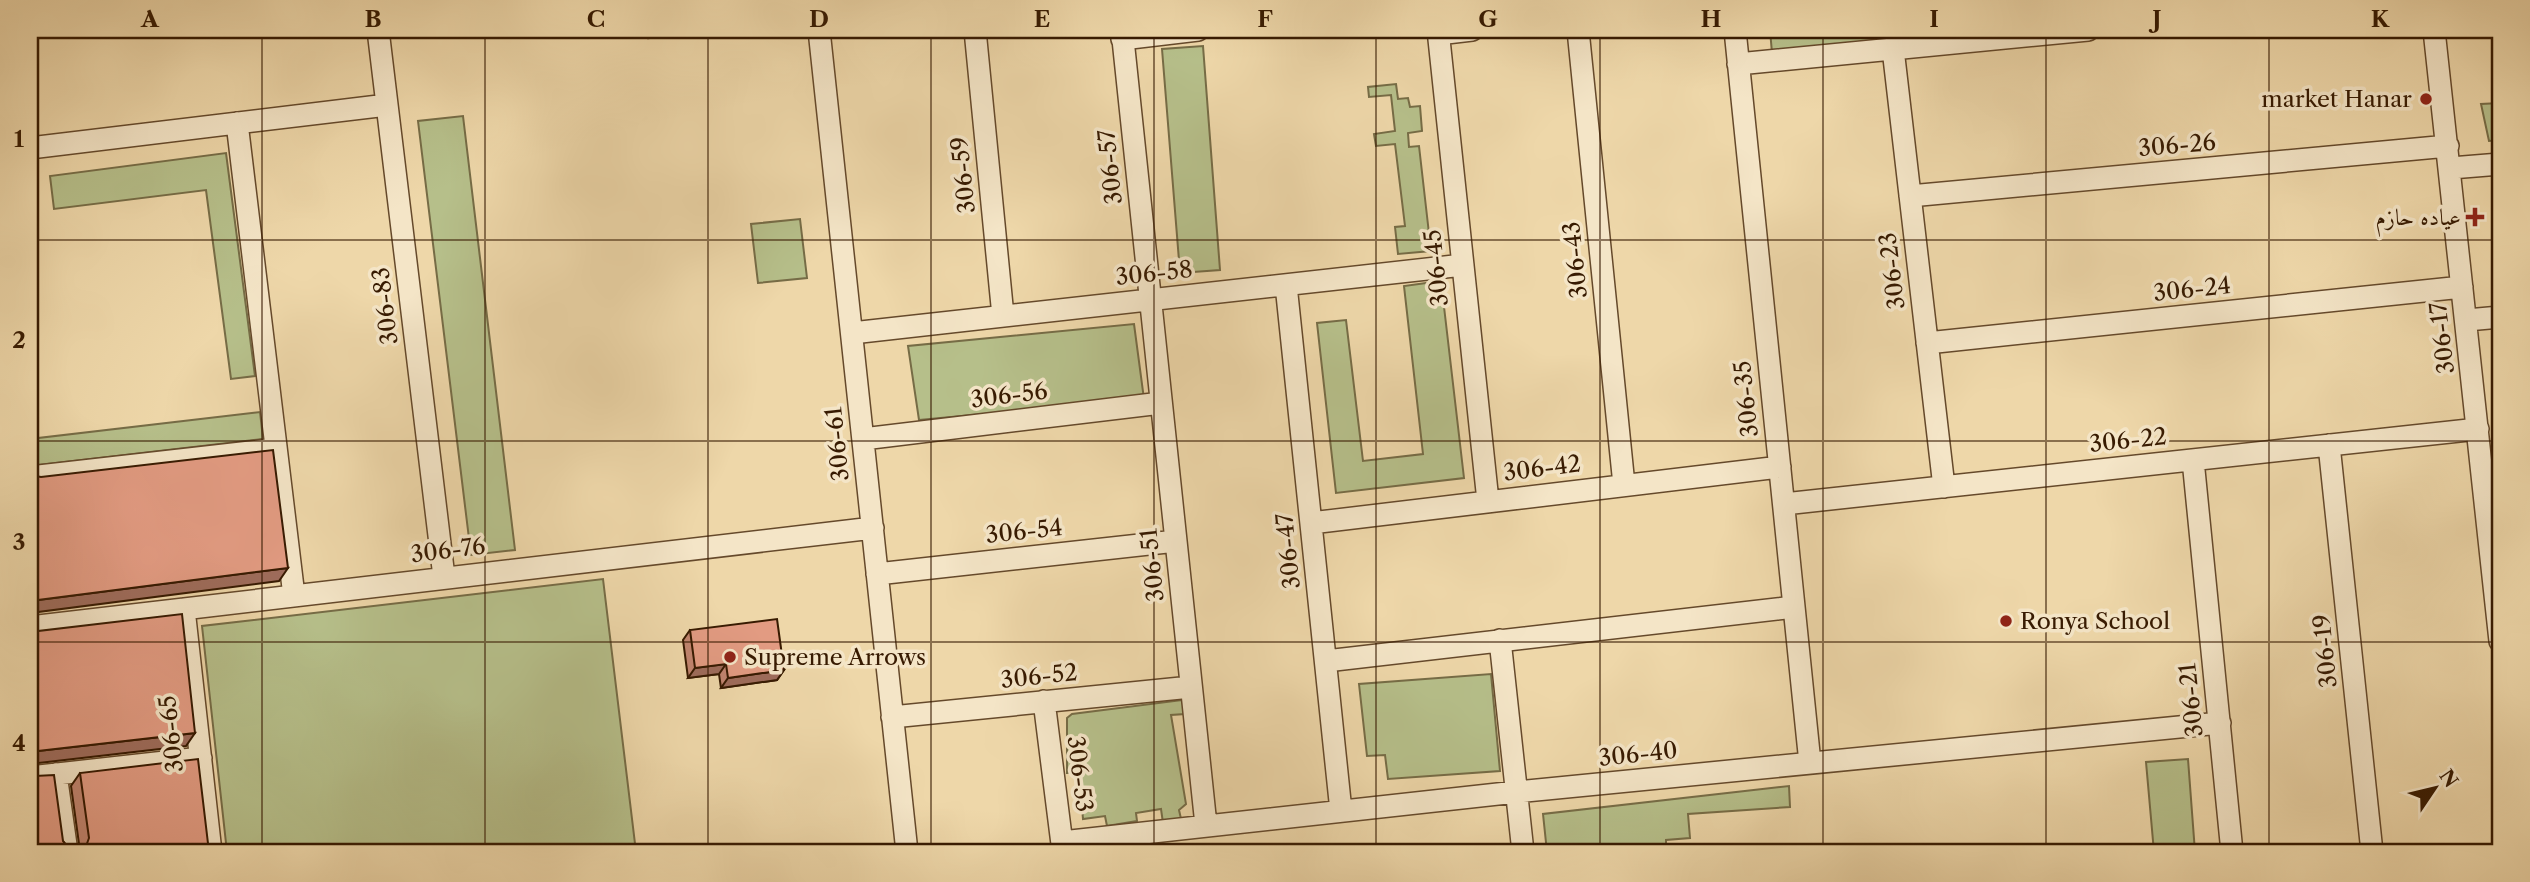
<svg xmlns="http://www.w3.org/2000/svg" width="2530" height="882" viewBox="0 0 2530 882" font-family="'Libre Caslon Text',Amiri,serif">
  <rect width="100%" height="100%" fill="#eed7a9"/>
  <filter id="stains"><feTurbulence type="fractalNoise" baseFrequency=".00286" numOctaves="4"/><feColorMatrix values="0 0 0 0 .2 0 0 0 0 .09 0 0 0 0 .02 0 0 0 .5 -.17"/></filter>
  <radialGradient id="worn" r=".72"><stop offset=".6" stop-color="#630" stop-opacity="0"/><stop offset="1" stop-color="#630" stop-opacity=".3"/></radialGradient>
  <path fill="#b6bf8a" stroke="#766c46" stroke-width="2" d="M1770,30H1992L1772,53Z
    M1203,46L1220,270L1180,273L1162,49Z
    M1396,84L1398,99L1408,98L1410,107L1420,106L1422,131L1408,133L1409,147L1419,146L1431,251L1398,254L1395,227L1405,226L1395,144L1376,146L1374,134L1395,131L1391,95L1369,97L1368,87Z
    M2500,103V140L2489,141L2481,104Z
    M463,116L515,550L471,555L418,121Z
    M226,153L255,376L231,379L206,190L54,209L50,176Z
    M800,219L807,278L758,283L751,224Z
    M1441,281L1464,478L1336,493L1317,323L1346,320L1363,461L1423,454L1404,286Z
    M1134,324L1144,399L919,420L908,346Z
    M260,412L263,439L30,466V439Z
    M603,579L636,852H227L202,626Z
    M1491,674L1500,771L1388,779L1385,755L1367,756L1359,684Z
    M1182,700L1185,714L1171,715L1186,804L1179,810L1182,823H1163L1161,809L1136,813L1137,821L1107,826L1105,816L1083,819L1079,773H1067V718L1072,714Z
    M2188,759L2195,852H2154L2146,762Z
    M1789,786L1790,807L1688,814L1690,838L1666,840V852H1605L1604,847L1583,848V852H1547L1543,814Z"/>
  <g fill="none" stroke-linecap="round" stroke-linejoin="round">
    <g stroke="#65492b" stroke-width="24">
      <path id="minor" d="M378,30L444,577
        M819,30L907,852
        M975,30L1003,316
        M1122,30L1206,825
        M1438,30L1488,501
        M1578,30L1624,485
        M1735,30L1810,763
        M2434,30L2500,641
        M1438,34L1472,30
        M1122,39L1198,30
        M1893,49L1944,487
        M1738,64L2088,30
        M237,123L294,596
        M30,148L387,105
        M2451,168L2500,164
        M1910,196L2448,146
        M1286,285L1341,811
        M2467,320L2500,317
        M852,333L1463,265
        M1927,343L2462,287
        M863,439L1161,403
        M2329,445L2372,852
        M2193,460L2232,852
        M30,477L276,449
        M1784,504L2478,429
        M1311,523L1780,467
        M877,574L1176,541
        M184,609L211,852
        M30,627L873,528
        M1500,640L1523,852
        M1326,661L1794,607
        M1044,701L1063,852
        M892,717L1191,687
        M56,774L67,852
        M30,777L201,758
        M1062,842L1516,792L2220,723"/>
    </g>
    <use href="#minor" stroke="#f4e5c7" stroke-width="21"/>
  </g>
  <path fill="#c28570" stroke="#371a01" stroke-width="2" d="M609,30H679L677,34L649,38L648,30L610,36Z
    M690,630L784,670L777,680L721,688L719,674L688,678L683,640Z
    M80,773L209,852H30L63,841L71,851L77,852L80,851L71,786Z"/>
  <path fill="#9e6c5b" stroke="#371a01" stroke-width="2" d="M614,30H648L610,36Z
    M664,30H679L677,34L649,38L654,31Z
    M288,568L279,581L30,613V601Z
    M726,664L719,674L688,678L695,668Z
    M784,670L777,680L721,688L728,678Z
    M195,733L186,746L30,764V756L38,751Z"/>
  <path fill="#e29b82" stroke="#371a01" stroke-width="2" d="M273,450L288,568L30,601V475L41,477Z
    M182,614L195,733L38,751L30,756V632Z
    M777,619L784,670L728,678L726,664L695,668L690,630Z
    M198,759L209,852H30V770L35,776L54,775L63,841L71,851L77,852L85,849L89,838L80,773Z"/>
  <path fill="none" stroke="#371a01" stroke-width="2" stroke-opacity="0.55" d="M262,30V852M485,30V852M708,30V852M931,30V852M1154,30V852M1376,30V852M1600,30V852M1823,30V852M2046,30V852M2269,30V852M30,240H2500M30,441H2500M30,642H2500"/>
  <g fill="#8f2418" stroke="#f4e5c7" stroke-width="2.5">
    <circle cx="2426" cy="99" r="7"/>
    <path d="M2471.5 206.5h7v7h7v7h-7v7h-7v-7h-7v-7h7z"/>
    <circle cx="2006" cy="621" r="7"/>
    <circle cx="730" cy="657" r="7"/>
  </g>
  <g text-anchor="middle" stroke-width="7" stroke-linejoin="round" paint-order="stroke">
    <g font-size="23" fill="#371a01" stroke="#f4e5c7" text-anchor="end">
      <text x="2412" y="107">market Hanar</text>
      <text x="2461" y="225">عياده حازم</text>
      <text x="2020" y="629" text-anchor="start">Ronya School</text>
      <text x="744" y="665" text-anchor="start">Supreme Arrows</text>
    </g>
    <g font-size="23" fill="#371a01" stroke="#f4e5c7">
      <text transform="translate(2177 145) rotate(-5)" y="8">306-26</text>
      <text transform="translate(1110 167) rotate(-96)" y="8">306-57</text>
      <text transform="translate(963 175) rotate(-96)" y="8">306-59</text>
      <text transform="translate(1575 260) rotate(-96)" y="8">306-43</text>
      <text transform="translate(1436 268) rotate(-96)" y="8">306-45</text>
      <text transform="translate(1892 271) rotate(-97)" y="8">306-23</text>
      <text transform="translate(1154 273) rotate(-6)" y="8">306-58</text>
      <text transform="translate(2192 289) rotate(-6)" y="8">306-24</text>
      <text transform="translate(385 306) rotate(-97)" y="8">306-83</text>
      <text transform="translate(2442 338) rotate(-97)" y="8">306-17</text>
      <text transform="translate(1009 395) rotate(-7)" y="8">306-56</text>
      <text transform="translate(1746 399) rotate(-96)" y="8">306-35</text>
      <text transform="translate(2128 440) rotate(-6)" y="8">306-22</text>
      <text transform="translate(837 444) rotate(-96)" y="8">306-61</text>
      <text transform="translate(1542 468) rotate(-7)" y="8">306-42</text>
      <text transform="translate(1024 531) rotate(-6)" y="8">306-54</text>
      <text transform="translate(448 550) rotate(-7)" y="8">306-76</text>
      <text transform="translate(1288 551) rotate(-96)" y="8">306-47</text>
      <text transform="translate(1152 565) rotate(-96)" y="8">306-51</text>
      <text transform="translate(2325 651) rotate(-96)" y="8">306-19</text>
      <text transform="translate(1039 676) rotate(-6)" y="8">306-52</text>
      <text transform="translate(2191 700) rotate(-96)" y="8">306-21</text>
      <text transform="translate(171 734) rotate(-96)" y="8">306-65</text>
      <text transform="translate(1638 754) rotate(-6)" y="8">306-40</text>
      <text transform="translate(1080 774) rotate(83)" y="8">306-53</text>
    </g>
  </g>
  <rect width="2530" height="882" fill="none" stroke="#eed7a9" stroke-width="77"/>
  <g transform="translate(2435 788) rotate(55)" stroke="#f4e5c7" stroke-width="5" paint-order="stroke">
  <path d="M0-5L12 26L0 18L-12 26Z" fill="#371a01"/>
  <text y="-10" font-size="19" font-weight="bold" text-anchor="middle" fill="#371a01">N</text>
  </g>
  <rect x="38" y="38" width="2454" height="806" fill="none" stroke="#371a01" stroke-width="2.5"/>
  <g font-size="23" text-anchor="middle" font-weight="bold" fill="#371a01">
    <text x="150" y="27">A</text>
    <text x="373" y="27">B</text>
    <text x="596" y="27">C</text>
    <text x="819" y="27">D</text>
    <text x="1042" y="27">E</text>
    <text x="1265" y="27">F</text>
    <text x="1488" y="27">G</text>
    <text x="1711" y="27">H</text>
    <text x="1934" y="27">I</text>
    <text x="2157" y="27">J</text>
    <text x="2380" y="27">K</text>
    <text x="19" y="147">1</text>
    <text x="19" y="348">2</text>
    <text x="19" y="550">3</text>
    <text x="19" y="751">4</text>
  </g>
  <rect width="100%" height="100%" filter="url(#stains)"/>
  <rect width="100%" height="100%" fill="url(#worn)"/>
</svg>
